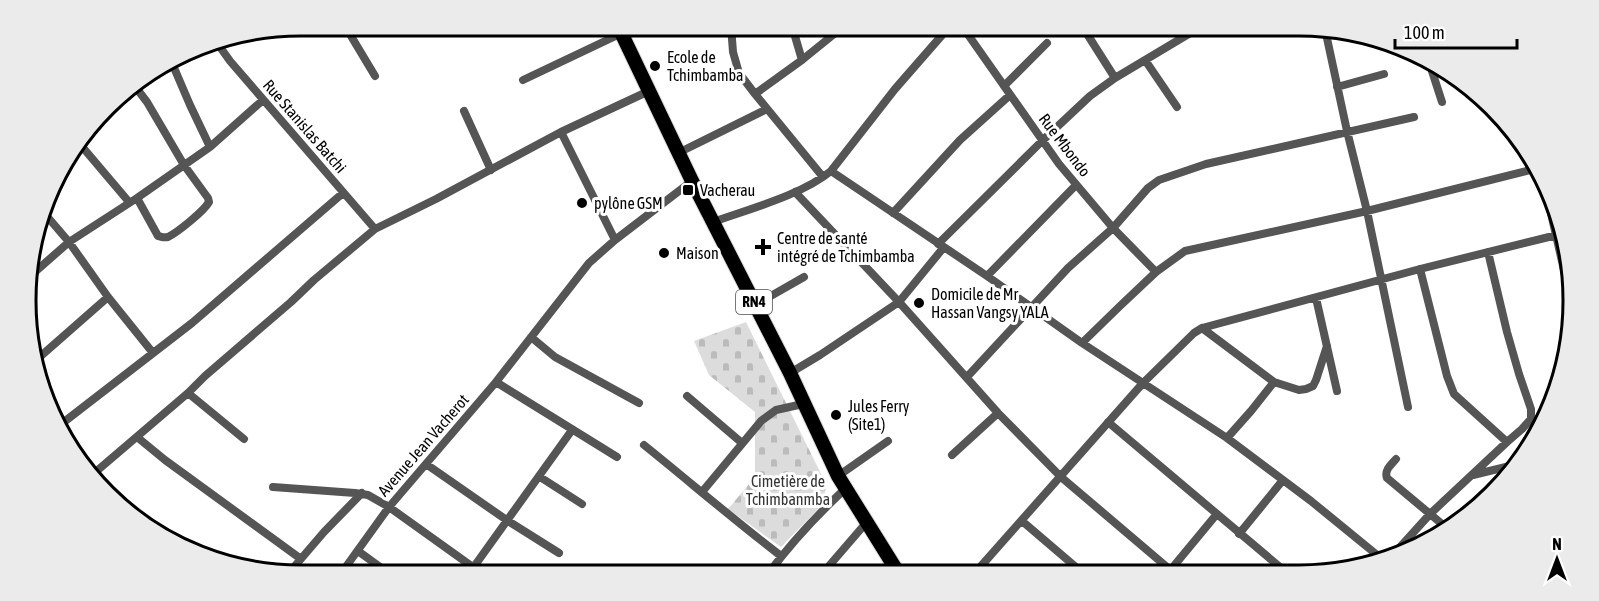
<svg xmlns="http://www.w3.org/2000/svg" width="1599" height="601" viewBox="0 0 1599 601" font-family="'Asap Condensed',sans-serif">
  <defs>
    <pattern id="cemetery-stones" width="16" height="16" patternUnits="userSpaceOnUse" patternTransform="scale(1.5)"><rect width="16" height="16" fill="#dcdcdc"/><path d="M2 7V4a2 2 0 0 1 4 0v3zM10 15v-3a2 2 0 0 1 4 0v3z" fill="#bbb"/></pattern>
  </defs>
  <rect width="100%" height="100%" fill="#fff"/>
  <path fill="url(#cemetery-stones)" d="M746,322L827,486L820,507L781,547L728,509L755,477V412L709,375L694,341Z"/>
  <g fill="none" stroke-linecap="round" stroke-linejoin="round">
    <g stroke="#dbdbdb" stroke-width="16">
      <path id="trunk" d="M618,26L692,181L790,373L838,476L899,574"/>
    </g>
    <path stroke="#555" stroke-width="8" d="M345,26L375,76
      M731,26L733,52L739,73L755,94L823,177
      M792,26L802,60
      M962,26L1059,164L1113,228L1156,272
      M1082,26L1115,78
      M1181,26L1189,34
      M1325,29L1347,131L1367,211L1408,407
      M215,40L230,61L375,229
      M1145,60L1177,107
      M172,63L190,105L210,147
      M1430,65L1442,102
      M523,80L622,33
      M134,85L147,102L184,165L208,198L209,202C204,211 178,232 168,237C164,238 163,237 158,236L137,198
      M1004,86L1047,43
      M1337,87L1384,74
      M755,94L802,60L844,26
      M464,111L491,170
      M561,132L615,240
      M79,143L129,202
      M678,153L767,109
      M831,171L987,276L1082,343L1227,438L1311,501L1382,559
      M1545,187L1569,292
      M795,192L899,302L998,413L1061,477L1174,573
      M893,213L960,140L1010,95
      M45,214L69,242L108,297L153,353
      M713,222C749,209 802,195 831,171L895,89L950,26
      M938,244L1042,141L1090,96L1115,78L1202,26
      M1420,269L1447,376L1454,394L1507,442
      M987,276L1076,185
      M28,278L69,242L137,198L210,147L263,100
      M1316,298L1337,391
      M755,305L804,277
      M1202,328L1274,382L1299,390L1306,389L1313,386L1316,380L1327,346
      M531,337L555,357L639,403
      M1082,343L1120,306L1156,272L1185,251L1367,211L1538,168
      M34,362L108,297
      M790,373L820,355L899,302L944,247
      M967,377L1068,268L1113,228L1148,188L1159,180L1206,164L1414,117
      M496,382L617,457
      M188,393L244,439
      M687,396L742,443
      M1108,422L1287,573
      M60,425L192,323L343,193
      M137,437L165,460L301,559
      M1227,438L1251,411L1274,382
      M644,445C690,482 734,520 781,556
      M952,455L998,413
      M1396,459C1391,465 1384,470 1387,478L1448,529
      M426,464L508,521L559,553
      M92,475L188,393L205,376L291,302L314,280L375,229L436,199L561,132L649,91
      M1473,475L1514,465
      M838,476L888,441
      M540,477L582,504
      M273,487L355,493L368,495L389,507L484,575
      M702,492L761,421L776,410L803,404
      M1022,521L1084,574
      M1239,534L1283,480
      M358,551L391,575
      M1393,555L1430,514L1507,442L1522,429L1531,419V409L1519,374L1507,332L1488,252
      M984,564L992,574
      M1168,573L1216,515
      M288,574L324,532L362,493
      M768,574C791,543 817,515 846,488
      M822,574L866,523
      M974,574L1143,383L1194,333L1202,328L1420,269L1561,234
      M340,575L389,507L496,382L589,263L615,240L692,181
      M468,575L572,430
      M641,575L642,574"/>
    <use href="#trunk" stroke="#000" stroke-width="14"/>
  </g>
  <g fill="#000" stroke="#fff" stroke-width="2">
    <circle cx="655" cy="66" r="6"/>
    <rect x="682" y="184" width="12" height="12" rx="3"/>
    <circle cx="582" cy="203" r="6"/>
    <path d="M760 238h6v6h6v6h-6v6h-6v-6h-6v-6h6z"/>
    <circle cx="664" cy="253" r="6"/>
    <circle cx="919" cy="303" r="6"/>
    <circle cx="836" cy="415" r="6"/>
  </g>
  <g text-anchor="middle" stroke-width="6" stroke-linejoin="round" paint-order="stroke">
    <rect fill="#fff" stroke="#4c4c4c" stroke-width="1.5" x="736" y="290" width="36" height="24" rx="4.5"/>
    <g font-size="15" font-weight="bold" fill="#000">
      <text x="754" y="307">RN4</text>
    </g>
    <g font-size="16" fill="#000" stroke="#fff" text-anchor="start">
      <text x="667" y="63">Ecole de<tspan x="667" dy="18">Tchimbamba</tspan></text>
      <text x="700" y="196">Vacherau</text>
      <text x="594" y="209">pylône GSM</text>
      <text x="777" y="244">Centre de santé<tspan x="777" dy="18">intégré de Tchimbamba</tspan></text>
      <text x="676" y="259">Maison</text>
      <text x="931" y="300">Domicile de Mr<tspan x="931" dy="18">Hassan Vangsy YALA</tspan></text>
      <text x="848" y="412">Jules Ferry<tspan x="848" dy="18">(Site1)</tspan></text>
    </g>
    <g font-size="16" fill="#000" stroke="#fff">
      <text transform="translate(305 126) rotate(49)" y="6">Rue Stanislas Batchi</text>
      <text transform="translate(1065 145) rotate(53)" y="6">Rue Mbondo</text>
      <text transform="translate(423 445) rotate(-49)" y="6">Avenue Jean Vacherot</text>
    </g>
    <g font-size="16" fill="#333" stroke="#fff">
      <text x="788" y="487">Cimetière de<tspan x="788" dy="18">Tchimbanmba</tspan></text>
    </g>
  </g>
  <path d="M0 0H1599V601H0ZM300 36H1299A264 264 0 0 1 1563 300V301A264 264 0 0 1 1299 565H300A264 264 0 0 1 36 301V300A264 264 0 0 1 300 36Z" fill="#ebebeb" fill-rule="evenodd"/>
  <path fill="none" stroke="#000" stroke-width="3" d="M300 36H1299A264 264 0 0 1 1563 300V301A264 264 0 0 1 1299 565H300A264 264 0 0 1 36 301V300A264 264 0 0 1 300 36Z"/>
  <g transform="translate(1557 559)" stroke="#ffffff" stroke-width="4.5" paint-order="stroke">
  <path d="M0-4.5L10 22L0 15L-10 22Z" fill="#000000"/>
  <text y="-9" font-size="16" font-weight="bold" text-anchor="middle" fill="#000000">N</text>
  </g>
  <path d="M1395 39v9h122v-9" fill="none" stroke="#000000" stroke-width="3"/>
  <text x="1404" y="39" font-size="18" fill="#000000" stroke="#ffffff" stroke-width="4.5" paint-order="stroke">100 m</text>
</svg>
